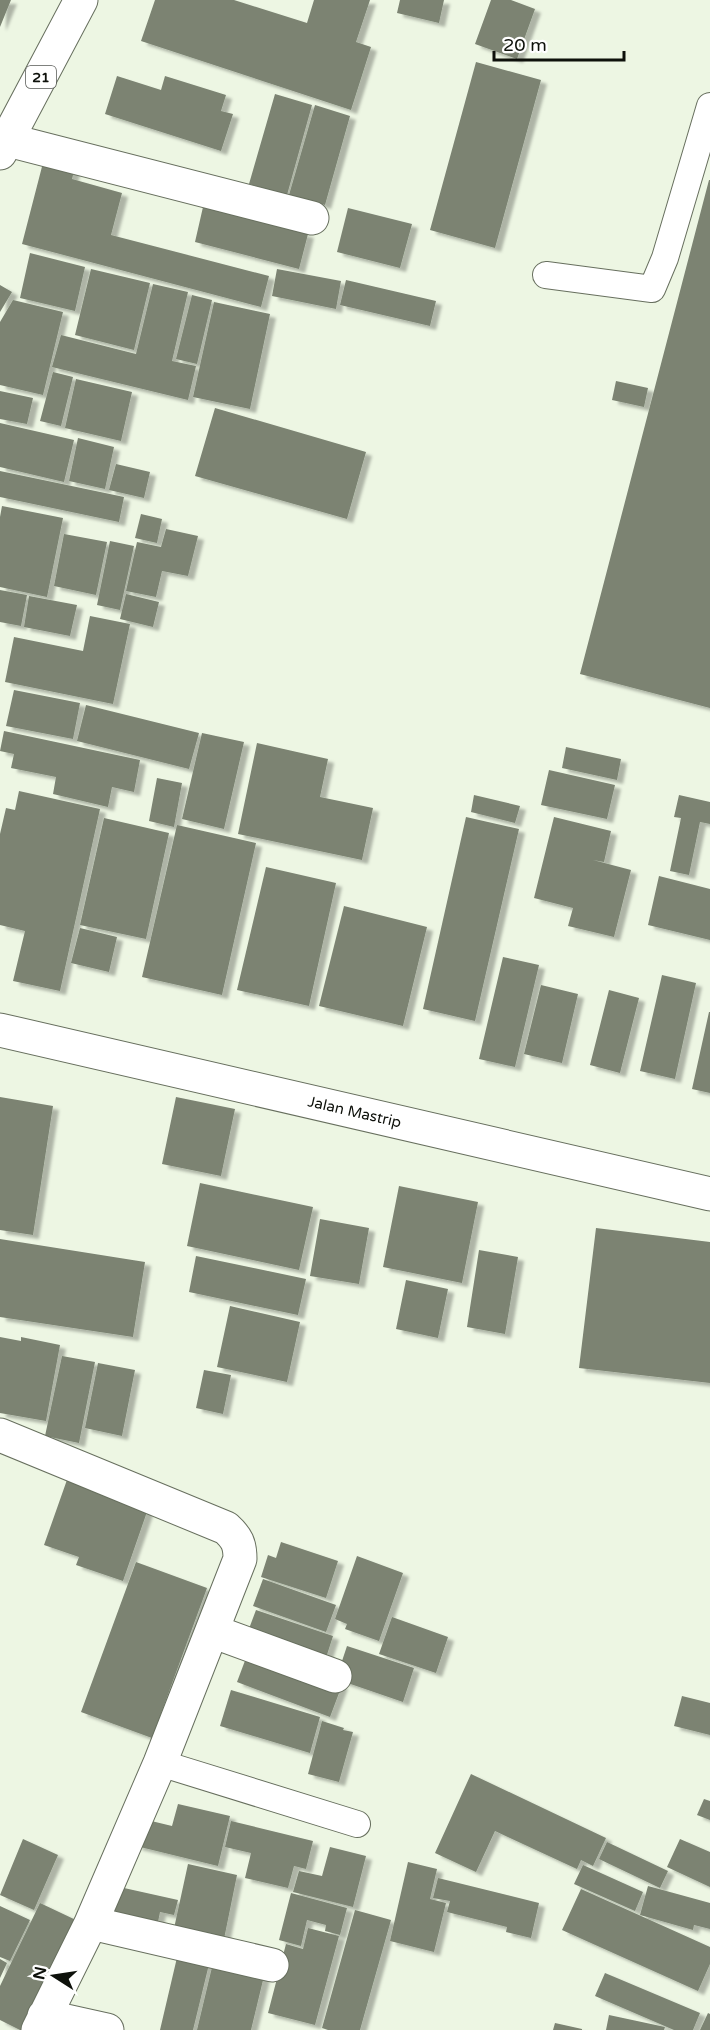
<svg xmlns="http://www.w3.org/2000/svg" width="710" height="2030" viewBox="0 0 710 2030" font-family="'Varela Round',sans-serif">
  <defs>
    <filter id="shadow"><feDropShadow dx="6" dy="4" stdDeviation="1.5" flood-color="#0004"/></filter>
  </defs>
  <rect width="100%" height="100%" fill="#edf6e3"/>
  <path fill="#7b8372" filter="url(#shadow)" d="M0,0H11L0,27Z
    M155,0H234L307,23L314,0H370L356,42L371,47L351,110L141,41Z
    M400,0H444L439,23L397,13Z
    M491,0H511L535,9L517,59L475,44Z
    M476,62L541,80L495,248L430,230Z
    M117,76L161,90L165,76L226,95L221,111L233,114L221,151L105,114Z
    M275,94L312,105L287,195L249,184Z
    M315,105L350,116L325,205L289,195Z
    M45,155L76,163L72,179L122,193L111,235L269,276L261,307L22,244Z
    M709,180H710V708L580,674Z
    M203,207L308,234L299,269L195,242Z
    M348,208L412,224L400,268L337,252Z
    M30,253L85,267L75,311L20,298Z
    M91,269L150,283L134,350L75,335Z
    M277,269L341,281L336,309L272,296Z
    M346,280L436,301L430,326L340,305Z
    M153,284L188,292L172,361L196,366L188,400L52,367L61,335L136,354Z
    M0,285L12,292L0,312Z
    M192,295L212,300L197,364L176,359Z
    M13,300L63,312L43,395L0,385V322Z
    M214,302L270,314L250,409L193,397Z
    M53,372L73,377L61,426L40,421Z
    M76,379L132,392L121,441L65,428Z
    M616,381L648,388L644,407L612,400Z
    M0,391L33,398L27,424L0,419Z
    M215,408L366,452L347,519L195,476Z
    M0,423L74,440L64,482L0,467Z
    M78,438L114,447L105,489L69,481Z
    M116,464L150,472L144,498L109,490Z
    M0,471L124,497L119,522L0,497Z
    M2,506L63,518L47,597L0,587V517Z
    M141,514L162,519L157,543L135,538Z
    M166,529L198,536L188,576L162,571L156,597L126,591L137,542L161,547Z
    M64,534L107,542L96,595L54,586Z
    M110,541L134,546L120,610L97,605Z
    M0,590L27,595L21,626L0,622Z
    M126,594L159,602L153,627L120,619Z
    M29,596L77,605L70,636L24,627Z
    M90,616L130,624L113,704L5,682L14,637L83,651Z
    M14,690L80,703L73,739L6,726Z
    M86,705L199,733L189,769L77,741Z
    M4,731L140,760L134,792L112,787L108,807L53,794L56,777L11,768L14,754L0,751Z
    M202,733L244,742L224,829L182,819Z
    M257,743L328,759L320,797L373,808L362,860L238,834Z
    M566,747L621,759L617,780L562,768Z
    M549,770L615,785L607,819L541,805Z
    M157,778L182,783L174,827L149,821Z
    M19,791L100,809L60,991L13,981L25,931L0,925V834L6,808L15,810Z
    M474,795L520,806L515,823L471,812Z
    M679,795L710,802V824L700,822L689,875L670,871L681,818L674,817Z
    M466,817L519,829L475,1021L423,1009Z
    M554,817L611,831L604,862L593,860L631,870L614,937L568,926L573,908L534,898Z
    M104,818L169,833L146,939L80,925Z
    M177,825L256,843L222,995L142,977Z
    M266,867L336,883L309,1006L237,990Z
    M659,876L710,889V940L648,925Z
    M344,906L427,927L403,1026L319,1006Z
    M80,928L117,937L109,972L71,963Z
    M503,957L539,965L515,1067L479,1059Z
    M662,975L696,983L675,1079L640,1071Z
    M541,985L578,994L562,1063L524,1054Z
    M609,990L639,998L620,1073L590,1065Z
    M709,1012H710V1093L692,1089Z
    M0,1097L53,1106L33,1235L0,1230Z
    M176,1097L235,1109L221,1176L162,1164Z
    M200,1183L313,1207L299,1270L187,1246Z
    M399,1186L478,1202L462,1283L383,1267Z
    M320,1219L369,1228L359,1284L310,1276Z
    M596,1228L710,1242V1383L579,1368Z
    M0,1239L145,1262L133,1337L0,1317Z
    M479,1250L518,1257L505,1334L467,1327Z
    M196,1256L306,1279L298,1315L189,1292Z
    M406,1280L448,1289L438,1338L396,1329Z
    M230,1306L300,1322L287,1382L217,1367Z
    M0,1337L21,1341V1337L60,1345L46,1421L0,1413Z
    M62,1356L95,1362L79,1443L45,1436Z
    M98,1363L135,1370L122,1436L85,1428Z
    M204,1370L231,1375L223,1414L196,1408Z
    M68,1477L149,1506L123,1581L76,1565L79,1557L44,1545Z
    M281,1542L338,1561L326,1598L261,1577L268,1555L276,1558Z
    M357,1556L403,1573L379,1641L345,1629L347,1624L335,1619Z
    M136,1562L207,1588L152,1738L81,1712Z
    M263,1579L336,1605L326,1632L253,1606Z
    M256,1610L333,1636L325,1661L247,1634Z
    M392,1617L448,1637L436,1673L379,1654Z
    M347,1646L414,1668L403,1702L336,1679Z
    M249,1650L342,1685L330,1717L237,1682Z
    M231,1690L320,1717L310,1753L220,1726Z
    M682,1696L710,1703V1735L674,1726Z
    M322,1721L344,1728L343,1730L353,1732L339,1782L308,1774Z
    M471,1774L606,1838L593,1866L581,1860L577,1869L495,1831L476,1872L435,1853Z
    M704,1799L710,1801V1820L697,1815Z
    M178,1804L230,1816L218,1866L136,1846L143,1819L172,1826Z
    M231,1821L313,1841L306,1869L294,1866L288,1888L245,1878L251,1853L225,1847Z
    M23,1839L58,1855L34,1910L0,1895Z
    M680,1839L710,1852V1887L667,1867Z
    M607,1842L668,1871L660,1888L599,1859Z
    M330,1847L366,1856L353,1907L293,1892L299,1871L322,1876Z
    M408,1862L437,1869L430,1899L446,1903L434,1952L390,1941Z
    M188,1864L237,1875L223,1944L173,1933Z
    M583,1865L643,1892L635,1911L574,1884Z
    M438,1878L539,1903L531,1938L506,1932L507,1927L447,1912L450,1901L433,1898Z
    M115,1886L178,1900L174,1915L160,1912L158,1922L109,1911Z
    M648,1886L710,1903V1929L694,1925L693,1930L640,1915Z
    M581,1889L710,1947V1964L698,1991L562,1930Z
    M291,1893L347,1908L340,1935L325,1931L326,1925L307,1920L301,1946L279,1940Z
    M40,1903L78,1921L25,2030H20L0,2020V1986Z
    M0,1906L30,1920L10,1961L0,1957Z
    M355,1910L391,1920L360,2030H328L322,2028Z
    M308,1928L339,1936L315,2025L268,2013L286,1944L303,1949Z
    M179,1949L211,1956L193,2030H160Z
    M0,1959L7,1963L0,1978Z
    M213,1963L264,1976L251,2030H197Z
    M605,1973L700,2013L693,2030H674L595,1996Z
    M708,2013L710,2014V2030H700Z
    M609,2015L665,2027L664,2030H606Z
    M555,2023L582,2029V2030H553Z"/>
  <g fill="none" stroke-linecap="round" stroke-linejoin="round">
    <g stroke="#676f5e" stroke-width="28">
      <path id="service" d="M546,275L652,289L665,258L710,106
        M160,1763L357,1824"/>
    </g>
    <g stroke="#676f5e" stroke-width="35">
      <path id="minor" d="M0,138L312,218
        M0,1435L226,1528C237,1538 240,1544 240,1559L160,1763L91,1923L38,2030
        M212,1631L335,1676
        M91,1923L272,1965
        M44,2016L107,2030"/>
    </g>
    <g stroke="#676f5e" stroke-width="35">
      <g id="secondary">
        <path id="s1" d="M0,1030L710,1194"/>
      </g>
    </g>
    <g stroke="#676f5e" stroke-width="35">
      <path id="trunk" d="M0,153L81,0"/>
    </g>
    <use href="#service" stroke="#fff" stroke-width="26"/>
    <use href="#minor" stroke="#fff" stroke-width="33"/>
    <use href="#secondary" stroke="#fff" stroke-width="33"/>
    <use href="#trunk" stroke="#fff" stroke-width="33"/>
  </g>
  <g text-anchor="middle" stroke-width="4.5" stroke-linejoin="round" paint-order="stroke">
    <rect fill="#fff" stroke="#565854" stroke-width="1.5" x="26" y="66" width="30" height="22" rx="4.5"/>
    <g font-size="14" font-weight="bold" fill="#0e110b">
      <text x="41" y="82">21</text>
    </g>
    <g font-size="15" fill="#0e110b" stroke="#fff">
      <text dy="5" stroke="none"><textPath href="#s1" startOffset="364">Jalan Mastrip</textPath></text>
    </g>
  </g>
  <g transform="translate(54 1976) rotate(282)" stroke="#ffffff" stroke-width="4.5" paint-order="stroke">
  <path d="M0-4.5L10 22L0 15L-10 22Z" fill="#0e110b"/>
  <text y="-9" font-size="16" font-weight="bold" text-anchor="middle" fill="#0e110b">N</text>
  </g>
  <path d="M494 51v9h130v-9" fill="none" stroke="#0e110b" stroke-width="3"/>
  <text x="503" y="51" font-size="18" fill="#0e110b" stroke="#ffffff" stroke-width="4.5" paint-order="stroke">20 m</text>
</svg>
